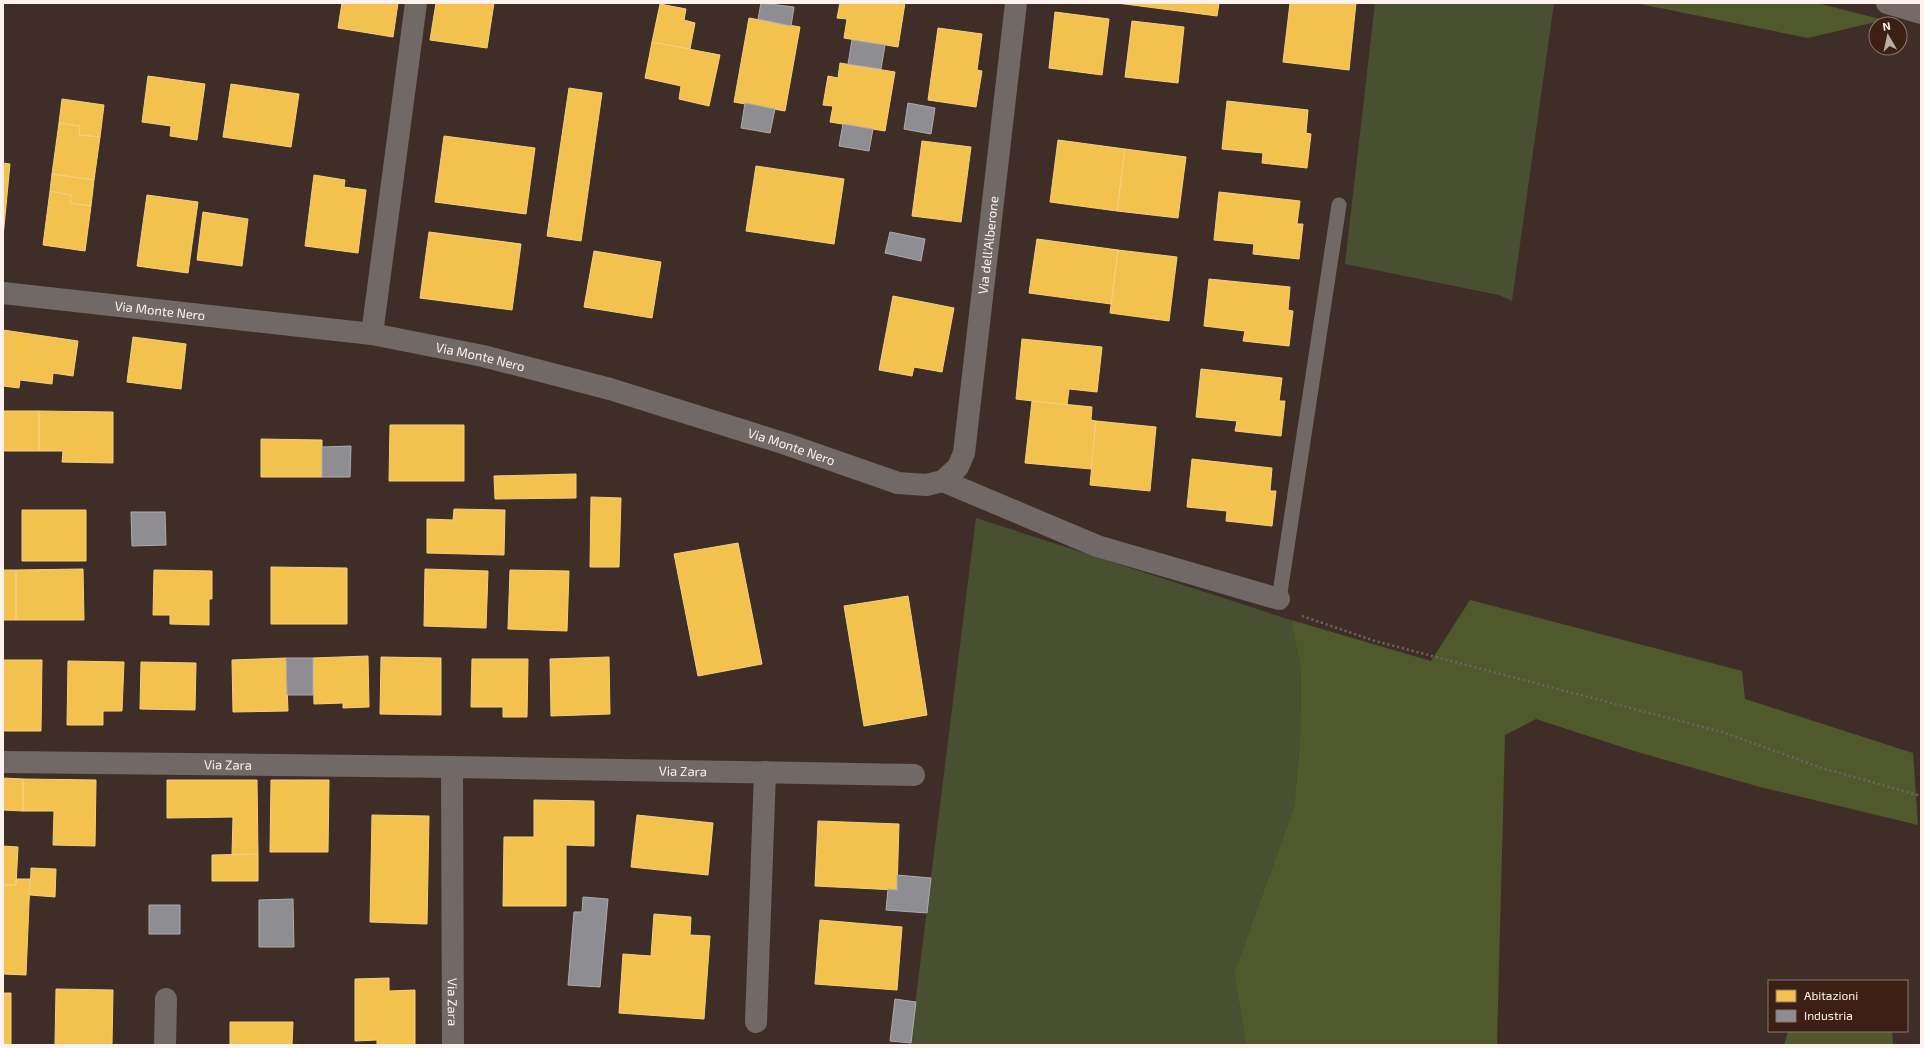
<svg xmlns="http://www.w3.org/2000/svg" width="1924" height="1048" viewBox="0 0 1924 1048" font-family="'Exo 2',sans-serif">
  <rect width="100%" height="100%" fill="#3f2e28"/>
  <path fill="#494f31" d="M1375,3H1554L1512,301L1499,295L1345,264Z
    M976,518L1291,620L1301,670L1300,743L1294,807L1234,973L1246,1045H910Z"/>
  <path fill="#50592c" d="M1635,3H1817L1884,20L1808,38Z
    M1470,600L1742,671L1745,699L1913,753L1918,825L1760,787L1634,751L1536,719L1505,735L1497,1045H1246L1234,973L1294,807L1300,743L1301,670L1291,620L1431,661Z
    M1788,1031H1892L1893,1045H1784Z"/>
  <path fill="#f2c14e" stroke="#f6d07e" d="M342,3H398L393,37L338,28Z
    M436,3H494L487,48L430,40Z
    M840,3H905L898,47L844,38L847,19L837,18Z
    M1117,3H1219L1217,16Z
    M1290,3H1356L1349,70L1283,62Z
    M660,4L686,9L684,20L695,23L690,49L652,42Z
    M1055,12L1109,19L1102,75L1049,68Z
    M749,18L800,27L785,111L734,102Z
    M1132,21L1184,27L1178,83L1125,77Z
    M938,28L982,34L977,70L982,71L976,107L928,100Z
    M652,42L720,55L709,106L679,99L681,86L645,78Z
    M840,63L895,72L885,131L830,122L833,106L823,105L828,76L838,78Z
    M148,76L205,84L197,140L170,136L171,126L142,122Z
    M231,84L299,94L291,147L223,137Z
    M569,88L602,93L581,241L547,236Z
    M62,99L104,105L100,137L79,135L80,126L59,123Z
    M1227,101L1308,110L1306,133L1311,134L1307,168L1262,163L1263,153L1222,149Z
    M59,123L80,126L79,135L100,137L94,180L52,174Z
    M444,136L535,148L526,214L435,202Z
    M1058,140L1125,149L1117,211L1050,202Z
    M922,141L971,147L961,222L912,216Z
    M1125,149L1186,157L1178,218L1117,211Z
    M3,163L10,164L3,237Z
    M756,166L844,179L834,244L746,231Z
    M52,174L94,180L91,206L70,203L71,195L50,191Z
    M314,175L345,180L344,187L366,190L358,253L305,246Z
    M50,191L71,195L70,203L91,206L85,251L43,245Z
    M1219,192L1300,201L1297,224H1303L1299,259L1253,254L1254,244L1214,240Z
    M147,195L198,202L188,273L137,266Z
    M203,212L248,219L242,266L197,260Z
    M429,232L521,244L512,310L420,298Z
    M1037,239L1118,250L1111,304L1029,293Z
    M1118,250L1177,257L1169,321L1110,313Z
    M594,251L661,262L652,318L584,307Z
    M1209,279L1290,287L1288,310L1293,311L1289,346L1243,341L1245,331L1204,326Z
    M893,296L954,308L942,372L914,367L912,376L879,370Z
    M3,330L78,341L73,376L53,373L52,384L20,380L19,388L3,386Z
    M133,337L186,344L181,389L127,382Z
    M1022,339L1102,347L1097,392L1069,389L1067,405L1016,399Z
    M1201,369L1282,378L1279,401H1285L1281,436L1235,431L1237,421L1196,417Z
    M1032,401L1092,407L1091,420L1096,421L1091,469L1025,463Z
    M3,411H39V451H3Z
    M39,411L113,412V463L62,462L63,451H39Z
    M1096,421L1156,427L1150,491L1090,485Z
    M390,425H464V481H389Z
    M261,439L322,440V477H261Z
    M1192,459L1272,468L1270,491H1276L1272,526L1226,521L1227,511L1187,507Z
    M576,474V498L495,499L494,476Z
    M591,497L621,498L619,567H590Z
    M454,509L505,510L504,555L427,553V519L453,520Z
    M22,510H86V561H22Z
    M738,543L762,664L698,676L674,554Z
    M271,567L347,568V624H271Z
    M83,569L84,620H16V570Z
    M425,569L488,571L486,628L424,626Z
    M3,570H16V620H3Z
    M154,570L212,571V599H209V625L170,624V615H153Z
    M510,570L569,571L567,631L508,629Z
    M908,596L927,715L864,726L844,606Z
    M368,656L369,707L343,708V703L314,704L313,658Z
    M381,657L441,658V715L380,714Z
    M609,657L610,714L551,716L550,659Z
    M286,658L288,711L233,712L232,660Z
    M472,659H528L527,717H503V707H471Z
    M3,660H42L41,731H3Z
    M68,661L124,662L122,711H103V725H67Z
    M141,662L196,663L195,710L140,709Z
    M3,778L23,779V811L3,810Z
    M23,779L96,780L95,846L53,845L54,811H23Z
    M167,780H257L258,854L232,855L233,817L167,818Z
    M271,780H329L328,852H270Z
    M534,800L594,801V846L566,845V906H503L504,837H534Z
    M372,815L429,816L427,924L370,922Z
    M637,815L713,823L708,875L631,867Z
    M818,821L899,824L897,890L815,886Z
    M3,846L18,847L16,885H3Z
    M258,854V881H212V855Z
    M31,868L56,869L55,897L30,895Z
    M16,879H30L26,975L3,974V885H16Z
    M654,914L691,917L690,935L710,936L704,1019L619,1013L623,954L651,956Z
    M820,920L902,927L897,990L815,984Z
    M389,978V991L415,990V1045H377V1040L355,1041V979Z
    M56,989L113,990L112,1045H55Z
    M3,993H11V1045H3Z
    M230,1022H293L292,1045H230Z"/>
  <path fill="#8d8d92" stroke="#afabad" d="M761,3L794,7L791,26L758,19Z
    M852,40L885,45L881,69L848,64Z
    M745,103L775,109L770,133L741,128Z
    M908,103L935,108L931,134L904,129Z
    M843,124L873,129L869,151L839,146Z
    M890,232L925,239L921,261L885,253Z
    M351,446L350,477H322V447Z
    M131,512H165L166,545L132,546Z
    M286,658H313V695H287Z
    M897,875L931,878L927,913L886,910L888,889L897,890Z
    M583,897L608,899L600,987L568,985L574,912H582Z
    M293,899L294,947H259V900Z
    M149,905H180V934H149Z
    M895,999L916,1002L911,1043L890,1041Z"/>
  <g fill="none" stroke-linecap="round" stroke-linejoin="round">
    <path stroke="#6f6561" stroke-width="2.5" stroke-dasharray="2 3" stroke-linecap="butt" d="M1302,616L1375,641L1722,732L1822,768L1921,796"/>
    <path stroke="#716965" stroke-width="15" d="M1279,599L1339,205"/>
    <g stroke="#716965" stroke-width="22">
      <path id="s1" d="M3,293L372,334L483,356L610,389L786,444L898,483L926,485L943,481"/>
      <path d="M372,334L416,3"/>
      <path id="s2" d="M943,481L958,467L964,453L1016,3"/>
      <path d="M943,481L1097,546L1279,599"/>
      <path id="s3" d="M3,762L452,767L914,775"/>
      <path id="s4" d="M452,767L453,1045"/>
      <path d="M756,1022L765,772"/>
      <path d="M165,1045L166,999"/>
    </g>
    <path stroke="#756a67" stroke-width="22" d="M1887,3L1921,13"/>
  </g>
  <g text-anchor="middle" stroke-width="4" stroke-linejoin="round" paint-order="stroke">
    <g font-size="13" fill="#fef2ed" stroke="#3d2015">
      <text dy="5" stroke="none"><textPath href="#s2" startOffset="245">Via dell'Alberone</textPath></text>
      <text dy="5" stroke="none"><textPath href="#s1" startOffset="158">Via Monte Nero</textPath></text>
      <text dy="5" stroke="none"><textPath href="#s1" startOffset="482">Via Monte Nero</textPath></text>
      <text dy="5" stroke="none"><textPath href="#s1" startOffset="806">Via Monte Nero</textPath></text>
      <text dy="5" stroke="none"><textPath href="#s3" startOffset="225">Via Zara</textPath></text>
      <text dy="5" stroke="none"><textPath href="#s3" startOffset="680">Via Zara</textPath></text>
      <text dy="5" stroke="none"><textPath href="#s4" startOffset="235">Via Zara</textPath></text>
    </g>
  </g>
  <rect width="1924" height="1048" fill="none" stroke="#fef2ed" stroke-width="8"/>
  <rect x="1768" y="980" width="140" height="52" fill="#3d2015" stroke="#8a746b"/>
  <rect x="1776" y="990" width="20" height="12" fill="#f2c14e" stroke="#8a746b"/>
  <text x="1804" y="1000" font-size="12" fill="#fef2ed">Abitazioni</text>
  <rect x="1776" y="1010" width="20" height="12" fill="#8d8d92" stroke="#8a746b"/>
  <text x="1804" y="1020" font-size="12" fill="#fef2ed">Industria</text>
  <g transform="translate(1888 36) rotate(351)"><circle r="19" fill="#3d2015" stroke="#8a746b"/>
  <path d="M0-3L7 15L0 10L-7 15Z" fill="#bbada8"/>
  <text y="-6" font-size="11" font-weight="bold" text-anchor="middle" fill="#fef2ed">N</text>
  </g>
</svg>
